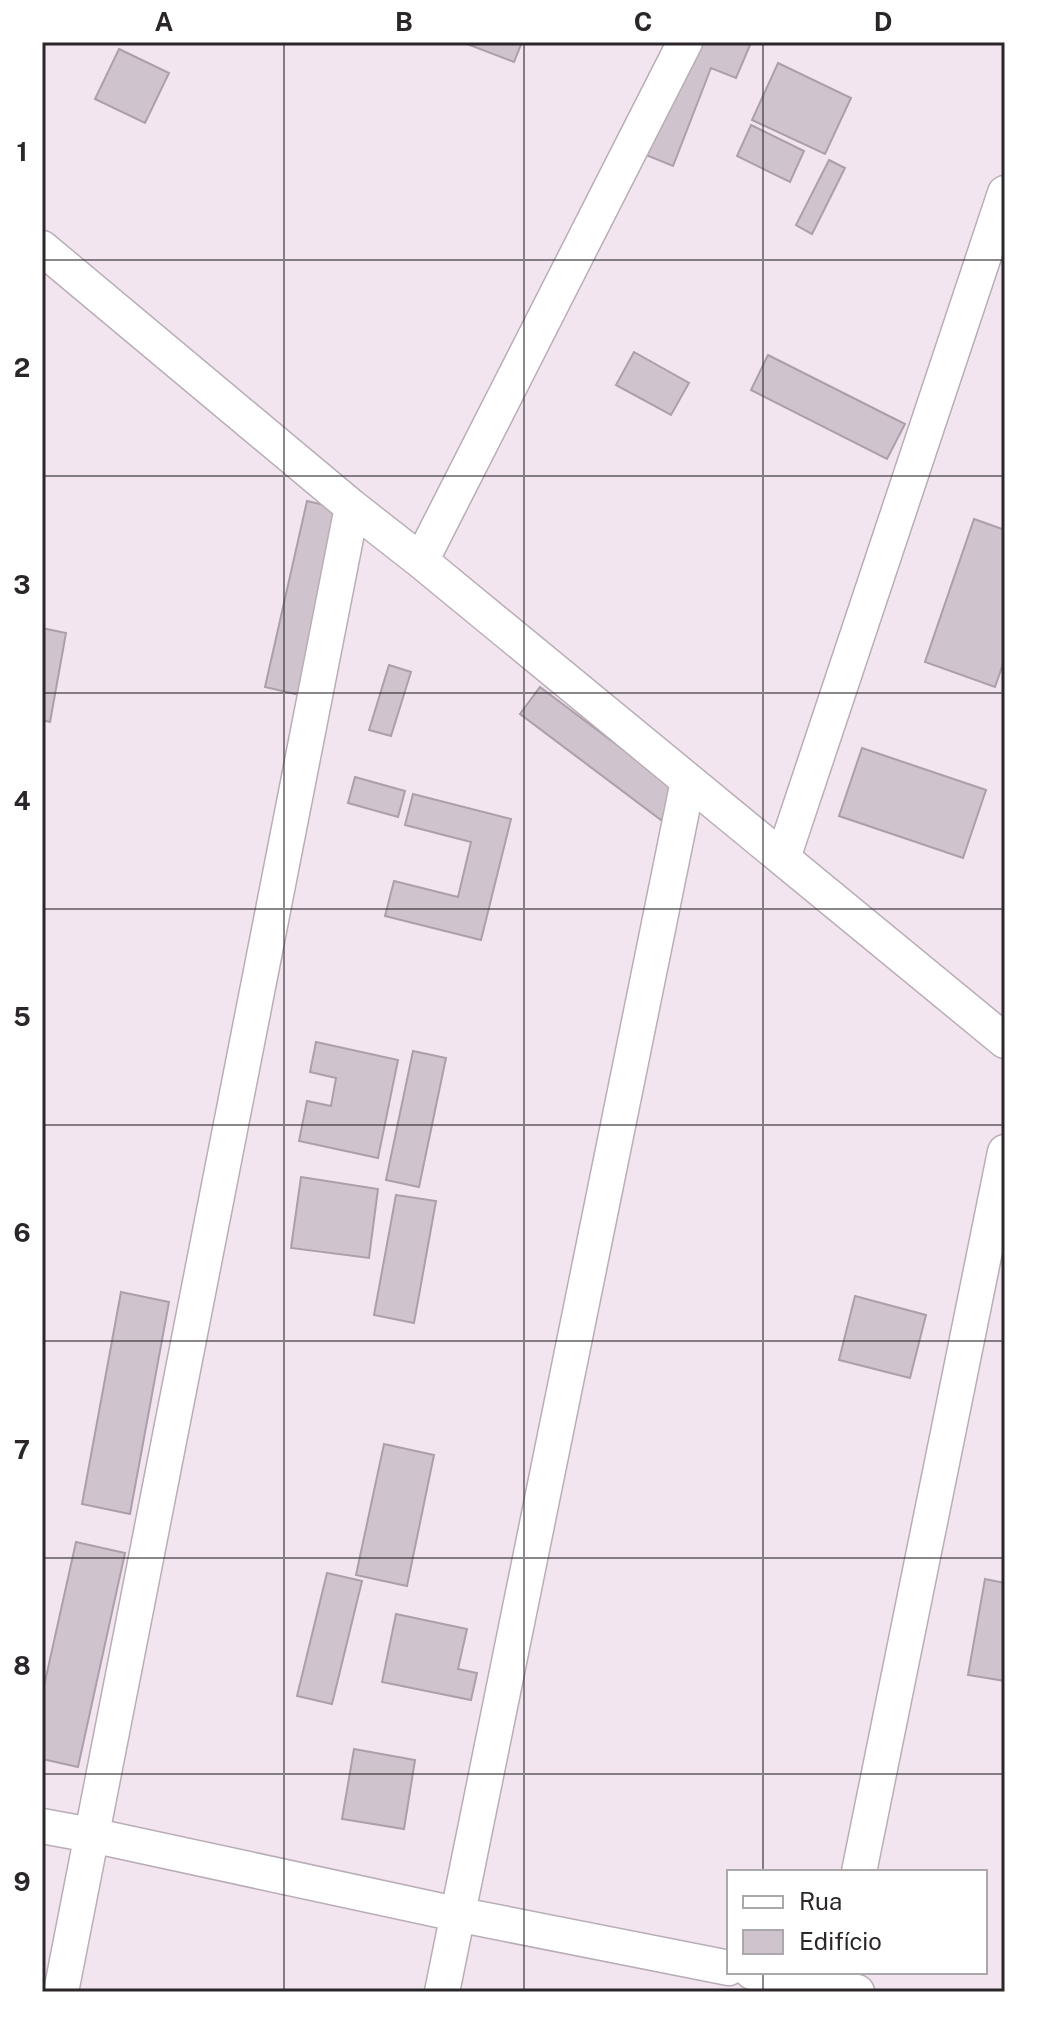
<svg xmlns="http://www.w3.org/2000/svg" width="1047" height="2034" viewBox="0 0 1047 2034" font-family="'Public Sans',sans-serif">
  <rect width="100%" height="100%" fill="#f2e5f0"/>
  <path fill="#cfc3ce" stroke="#ab9fa9" stroke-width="2" d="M462,42H522L514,62Z
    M691,42H742L750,45L736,78L711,68L673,166L646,155Z
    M119,49L169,73L145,123L95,99Z
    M778,63L851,98L825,154L752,120Z
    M751,125L804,151L790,182L737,156Z
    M829,160L845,168L812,234L796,225Z
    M634,352L689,383L671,415L616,385Z
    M768,355L905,424L887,459L751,390Z
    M307,501L342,509L300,695L265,687Z
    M974,519L1005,530V658L995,687L925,662Z
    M42,628L66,633L50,722L42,720Z
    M389,665L411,672L391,736L369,730Z
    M540,687L681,793L661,820L520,714Z
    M862,748L986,790L963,858L839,816Z
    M355,777L405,791L398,817L348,803Z
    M413,794L511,819L481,940L385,916L394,881L458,897L471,842L405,825Z
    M316,1042L398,1060L378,1158L299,1141L307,1101L331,1106L336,1078L310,1072Z
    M413,1051L446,1058L419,1187L386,1180Z
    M301,1177L378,1189L369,1258L291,1248Z
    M396,1195L436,1201L414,1323L374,1315Z
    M121,1292L169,1302L130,1514L82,1504Z
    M855,1296L926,1315L910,1378L839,1360Z
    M384,1444L434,1455L407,1586L356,1575Z
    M76,1542L125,1553L78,1767L42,1759V1695Z
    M327,1573L362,1581L332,1704L297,1696Z
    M985,1579L1005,1583V1681L968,1675Z
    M396,1614L467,1629L458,1669L477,1673L471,1700L382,1682Z
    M354,1749L415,1760L404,1829L342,1819Z"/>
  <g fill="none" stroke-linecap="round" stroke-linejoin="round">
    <g stroke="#b9adb7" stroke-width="37">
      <path id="minor" d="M42,248L352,507L421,561L1005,1041
        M421,561L685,42
        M783,858L1005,193
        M42,1826L91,1835L456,1914L729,1968
        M859,1872L1005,1152
        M752,1972L857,1992
        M61,1992L352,507
        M442,1992L688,781"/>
    </g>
    <use href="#minor" stroke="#fff" stroke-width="34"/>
  </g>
  <path fill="none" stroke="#2a262a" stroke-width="2" stroke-opacity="0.55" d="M284,42V1992M524,42V1992M763,42V1872M42,260H1005M42,476H1005M42,693H1005M42,909H1005M42,1125H1005M42,1341H1005M42,1558H1005M42,1774H1005M763,1972V1992"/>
  <rect width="1047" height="2034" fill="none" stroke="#ffffff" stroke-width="88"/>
  <rect x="727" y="1870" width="260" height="104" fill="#ffffff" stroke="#aaa8aa" stroke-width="2"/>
  <rect x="743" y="1896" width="40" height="12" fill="#ffffff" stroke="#aaa8aa" stroke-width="2"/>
  <text x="799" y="1910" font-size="24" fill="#2a262a">Rua</text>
  <rect x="743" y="1930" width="40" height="24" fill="#cfc3ce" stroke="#aaa8aa" stroke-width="2"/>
  <text x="799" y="1950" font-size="24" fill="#2a262a">Edifício</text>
  <rect x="44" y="44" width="959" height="1946" fill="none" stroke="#2a262a" stroke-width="3"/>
  <g font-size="26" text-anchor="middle" font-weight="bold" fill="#2a262a">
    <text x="164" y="31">A</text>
    <text x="404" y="31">B</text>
    <text x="643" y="31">C</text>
    <text x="883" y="31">D</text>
    <text x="22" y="161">1</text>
    <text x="22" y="377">2</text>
    <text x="22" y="594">3</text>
    <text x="22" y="810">4</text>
    <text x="22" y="1026">5</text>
    <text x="22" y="1242">6</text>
    <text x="22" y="1459">7</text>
    <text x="22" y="1675">8</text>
    <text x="22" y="1891">9</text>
  </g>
</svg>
